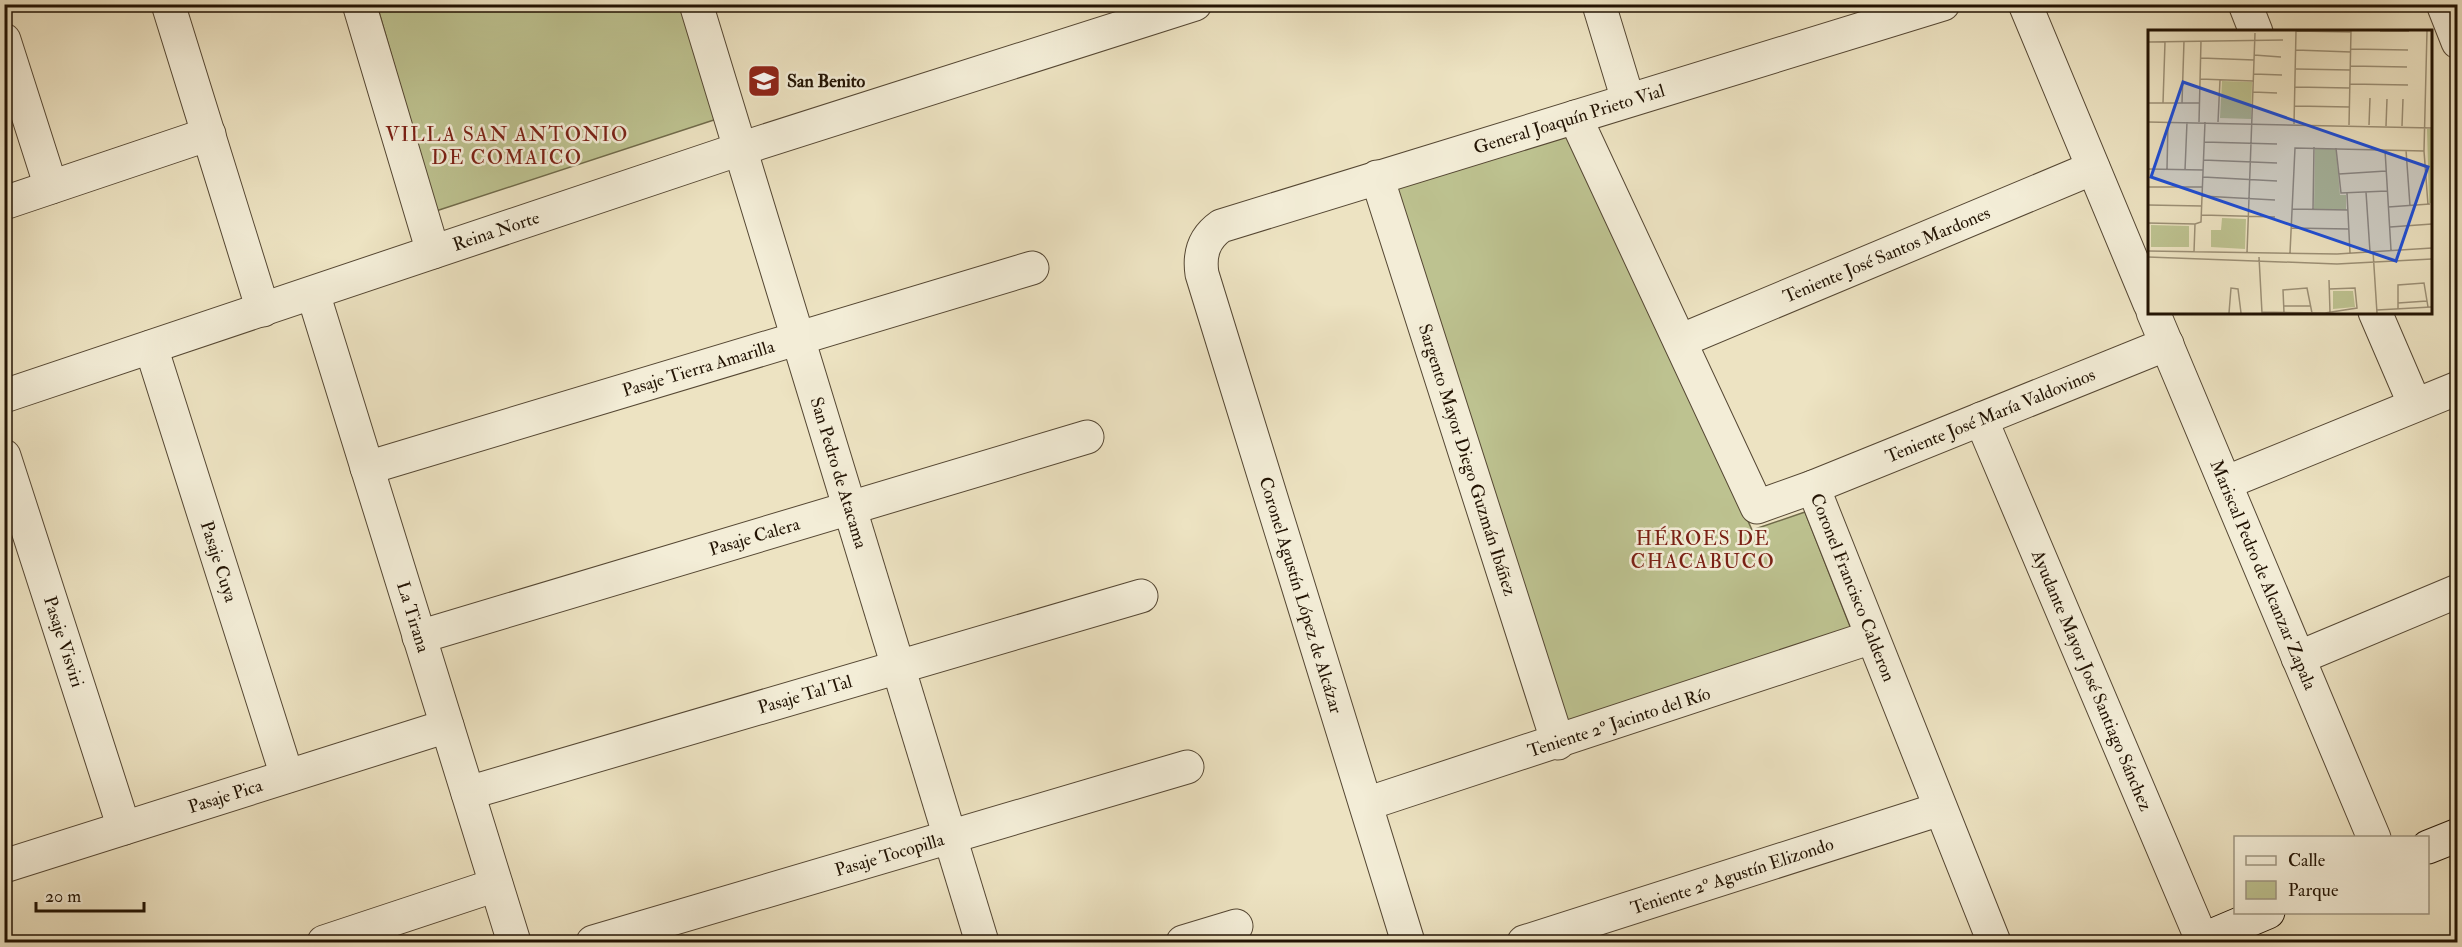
<svg xmlns="http://www.w3.org/2000/svg" width="2462" height="947" viewBox="0 0 2462 947" font-family="'IM FELL Double Pica',serif">
  <rect width="100%" height="100%" fill="#ede3c2"/>
  <filter id="stains"><feTurbulence type="fractalNoise" baseFrequency=".00333" numOctaves="4"/><feColorMatrix values="0 0 0 0 .2 0 0 0 0 .09 0 0 0 0 .02 0 0 0 .5 -.17"/></filter>
  <radialGradient id="worn" r=".72"><stop offset=".6" stop-color="#630" stop-opacity="0"/><stop offset="1" stop-color="#630" stop-opacity=".3"/></radialGradient>
  <path fill="#bdc290" stroke="#706a4a" stroke-width="1.5" d="M377,5H687L723,117L436,211Z
    M1572,124L1752,530L1805,512L1855,639L1561,736L1384,181Z"/>
  <g fill="none" stroke-linecap="round" stroke-linejoin="round">
    <g stroke="#554733" stroke-width="35">
      <g id="street">
        <path d="M168,4L263,310"/>
        <path d="M359,4L433,252"/>
        <path id="s1" d="M696,4L982,942"/>
        <path d="M2025,4L2150,304"/>
        <path d="M2245,4L2256,32"/>
        <path d="M2443,4L2458,42"/>
        <path d="M1600,8L1628,100"/>
        <path d="M4,40L51,187"/>
        <path id="s2" d="M1575,117L1757,507L1813,487L2167,344"/>
        <path id="s3" d="M1377,177L1558,743"/>
        <path d="M4,203L209,134"/>
        <path id="s4" d="M313,293L514,942"/>
        <path id="s5" d="M2153,312L2374,838"/>
        <path d="M2375,312L2415,405"/>
        <path id="s6" d="M1680,341L2093,168"/>
        <path id="s7" d="M151,347L287,776"/>
        <path id="s8" d="M4,396L740,149L1195,4"/>
        <path id="s9" d="M1981,419L2202,940"/>
        <path id="s10" d="M4,456L124,828"/>
        <path id="s11" d="M367,468L1032,268"/>
        <path d="M2225,483L2458,388"/>
        <path id="s12" d="M1813,487L1994,942"/>
        <path id="s13" d="M419,637L1087,437"/>
        <path d="M2298,658L2458,591"/>
        <path id="s14" d="M468,793L1141,596"/>
        <path d="M1366,804L1872,637"/>
        <path id="s15" d="M4,866L447,726"/>
        <path d="M324,942L496,885"/>
        <path id="s16" d="M593,942L1187,767"/>
        <path d="M1183,942L1236,926"/>
        <path id="s17" d="M1408,942L1202,274C1199,254 1204,238 1221,226L1943,4"/>
        <path d="M1524,942L1940,809"/>
      </g>
    </g>
    <g stroke="#221303" stroke-width="35">
      <path id="secondary" d="M2428,847L2458,835
        M2197,942L2268,912"/>
    </g>
    <use href="#street" stroke="#f3edd7" stroke-width="33"/>
    <use href="#secondary" stroke="#f3edd7" stroke-width="33"/>
  </g>
  <defs>
    <g id="school-square" transform="scale(1.725)"><rect x="-9" y="-9" width="18" height="18" rx="4" fill="#8f2418" stroke="#f3edd7"/><path d="M0-5L7-2L0 1L-7-2ZM-4 1L0 2.5L4 1V4Q0 6-4 4Z" fill="#fff"/></g>
  </defs>
  <g fill-rule="evenodd">
    <use href="#school-square" x="764" y="81"/>
  </g>
  <g text-anchor="middle" stroke-width="5" stroke-linejoin="round" paint-order="stroke">
    <g font-size="18" font-weight="bold" fill="#221303" stroke="#f3edd7" text-anchor="start">
      <text x="787" y="87">San Benito</text>
    </g>
    <g font-size="18" fill="#221303" stroke="#f3edd7">
      <text dy="6" stroke="none"><textPath href="#s17" startOffset="1118">General Joaquín Prieto Vial</textPath></text>
      <text dy="6" stroke="none"><textPath href="#s8" startOffset="519">Reina Norte</textPath></text>
      <text dy="6" stroke="none"><textPath href="#s6" startOffset="224">Teniente José Santos Mardones</textPath></text>
      <text dy="6" stroke="none"><textPath href="#s11" startOffset="346">Pasaje Tierra Amarilla</textPath></text>
      <text dy="6" stroke="none"><textPath href="#s2" startOffset="681">Teniente José María Valdovinos</textPath></text>
      <text dy="6" stroke="none"><textPath href="#s3" startOffset="297">Sargento Mayor Diego Guzmán Ibáñez</textPath></text>
      <text dy="6" stroke="none"><textPath href="#s1" startOffset="490">San Pedro de Atacama</textPath></text>
      <text dy="6" stroke="none"><textPath href="#s13" startOffset="350">Pasaje Calera</textPath></text>
      <text dy="6" stroke="none"><textPath href="#s7" startOffset="225">Pasaje Cuya</textPath></text>
      <text dy="6" stroke="none"><textPath href="#s5" startOffset="285">Mariscal Pedro de Alcanzar Zapala</textPath></text>
      <text dy="6" stroke="none"><textPath href="#s12" startOffset="108">Coronel Francisco Calderon</textPath></text>
      <text transform="translate(1301 595) rotate(73)" y="6">Coronel Agustín López de Alcázar</text>
      <text dy="6" stroke="none"><textPath href="#s4" startOffset="339">La Tirana</textPath></text>
      <text dy="6" stroke="none"><textPath href="#s10" startOffset="195">Pasaje Visviri</textPath></text>
      <text dy="6" stroke="none"><textPath href="#s9" startOffset="284">Ayudante Mayor José Santiago Sánchez</textPath></text>
      <text dy="6" stroke="none"><textPath href="#s14" startOffset="351">Pasaje Tal Tal</textPath></text>
      <text transform="translate(1619 722) rotate(-18)" y="6">Teniente 2º Jacinto del Río</text>
      <text dy="6" stroke="none"><textPath href="#s15" startOffset="232">Pasaje Pica</textPath></text>
      <text dy="6" stroke="none"><textPath href="#s16" startOffset="309">Pasaje Tocopilla</textPath></text>
      <text transform="translate(1732 876) rotate(-18)" y="6">Teniente 2º Agustín Elizondo</text>
    </g>
    <g font-size="20" letter-spacing="1.5" fill="#7a1f14" stroke="#f3edd7">
      <text x="507" y="141">VILLA SAN ANTONIO<tspan x="507" dy="23">DE COMAICO</tspan></text>
      <text x="1703" y="545">HÉROES DE<tspan x="1703" dy="23">CHACABUCO</tspan></text>
    </g>
  </g>
  <g transform="translate(2148 30)">
    <rect width="284" height="284" fill="#ede3c2"/>
    <path d="M74,51L104,52L103,89L72,88ZM279,99H283V173H281ZM167,118L188,119L192,165H198V180L166,179ZM74,188L98,189L97,219L63,217V200H73ZM3,195L41,196V217H3ZM185,261H205L207,277L185,279Z" fill="#bdc290"/>
    <path fill="none" stroke="#9c9076" stroke-width="1.5" d="M148,1L203,2M232,1H261M279,1L276,121L280,175M0,12L135,10M203,19L260,20M148,20L203,22M106,25L133,27M53,28L106,30M202,36L259,37M148,39L202,40M106,44L134,45M52,49L105,51M202,54L260,55M147,57L202,58M105,62L129,63M0,73H52M15,73L17,12M34,73L36,11M147,76L202,77M0,92L284,98M51,92L53,11M70,92L72,50M146,94L148,1M201,95L203,1M221,95L222,68M238,96L239,69M254,96L255,69M56,112L129,114M188,118L193,163L239,161M237,120L243,220M258,120L262,176M55,130L129,133M0,139L55,140M19,139L20,92M37,140L39,92M191,144L238,141M55,147L129,151M0,157H54M218,162L222,222M199,163L202,223M54,166L127,170M0,175L54,176M240,177L282,174M144,179L200,180M165,180L166,117M54,185L127,187M0,193L47,194M47,194L53,192L57,92M242,197L284,194M143,198L201,199M0,221L189,224L284,218M225,221L229,283M46,222L47,194M99,223L107,3M142,223L147,118L276,121M0,227L189,234L284,229M111,227L114,283M181,250L182,282M250,273L279,271M136,276H163M250,279V255L276,253L280,277M229,280L283,277M114,282L177,283L209,278L207,258L181,259M81,283L83,258L90,259L93,283M136,283L135,260L159,258L164,283"/>
    <path fill="#1d4ed8" fill-opacity="0.15" stroke="#1d4ed8" stroke-width="3" d="M35,52L280,137L248,231L3,147Z"/>
    <rect width="284" height="284" fill="none" stroke="#221303" stroke-width="3"/>
  </g>
  <rect width="2462" height="947" fill="none" stroke="#ede3c2" stroke-width="24"/>
  <rect x="6" y="6" width="2450" height="935" fill="none" stroke="#221303" stroke-width="3"/>
  <rect x="12" y="12" width="2438" height="923" fill="none" stroke="#221303" stroke-width="1.5"/>
  <rect x="2234" y="836" width="195" height="78" fill="#f3edd7" stroke="#9f9682" stroke-width="1.5"/>
  <rect x="2246" y="856" width="30" height="9" fill="#f3edd7" stroke="#9f9682" stroke-width="1.5"/>
  <text x="2288" y="866" font-size="18" fill="#221303">Calle</text>
  <rect x="2246" y="881" width="30" height="18" fill="#bdc290" stroke="#9f9682" stroke-width="1.5"/>
  <text x="2288" y="896" font-size="18" fill="#221303">Parque</text>
  <path d="M36 902v9h108v-9" fill="none" stroke="#221303" stroke-width="3"/>
  <text x="45" y="902" font-size="18" fill="#221303" stroke="#f3edd7" stroke-width="4.5" paint-order="stroke">20 m</text>
  <rect width="100%" height="100%" filter="url(#stains)"/>
  <rect width="100%" height="100%" fill="url(#worn)"/>
</svg>
